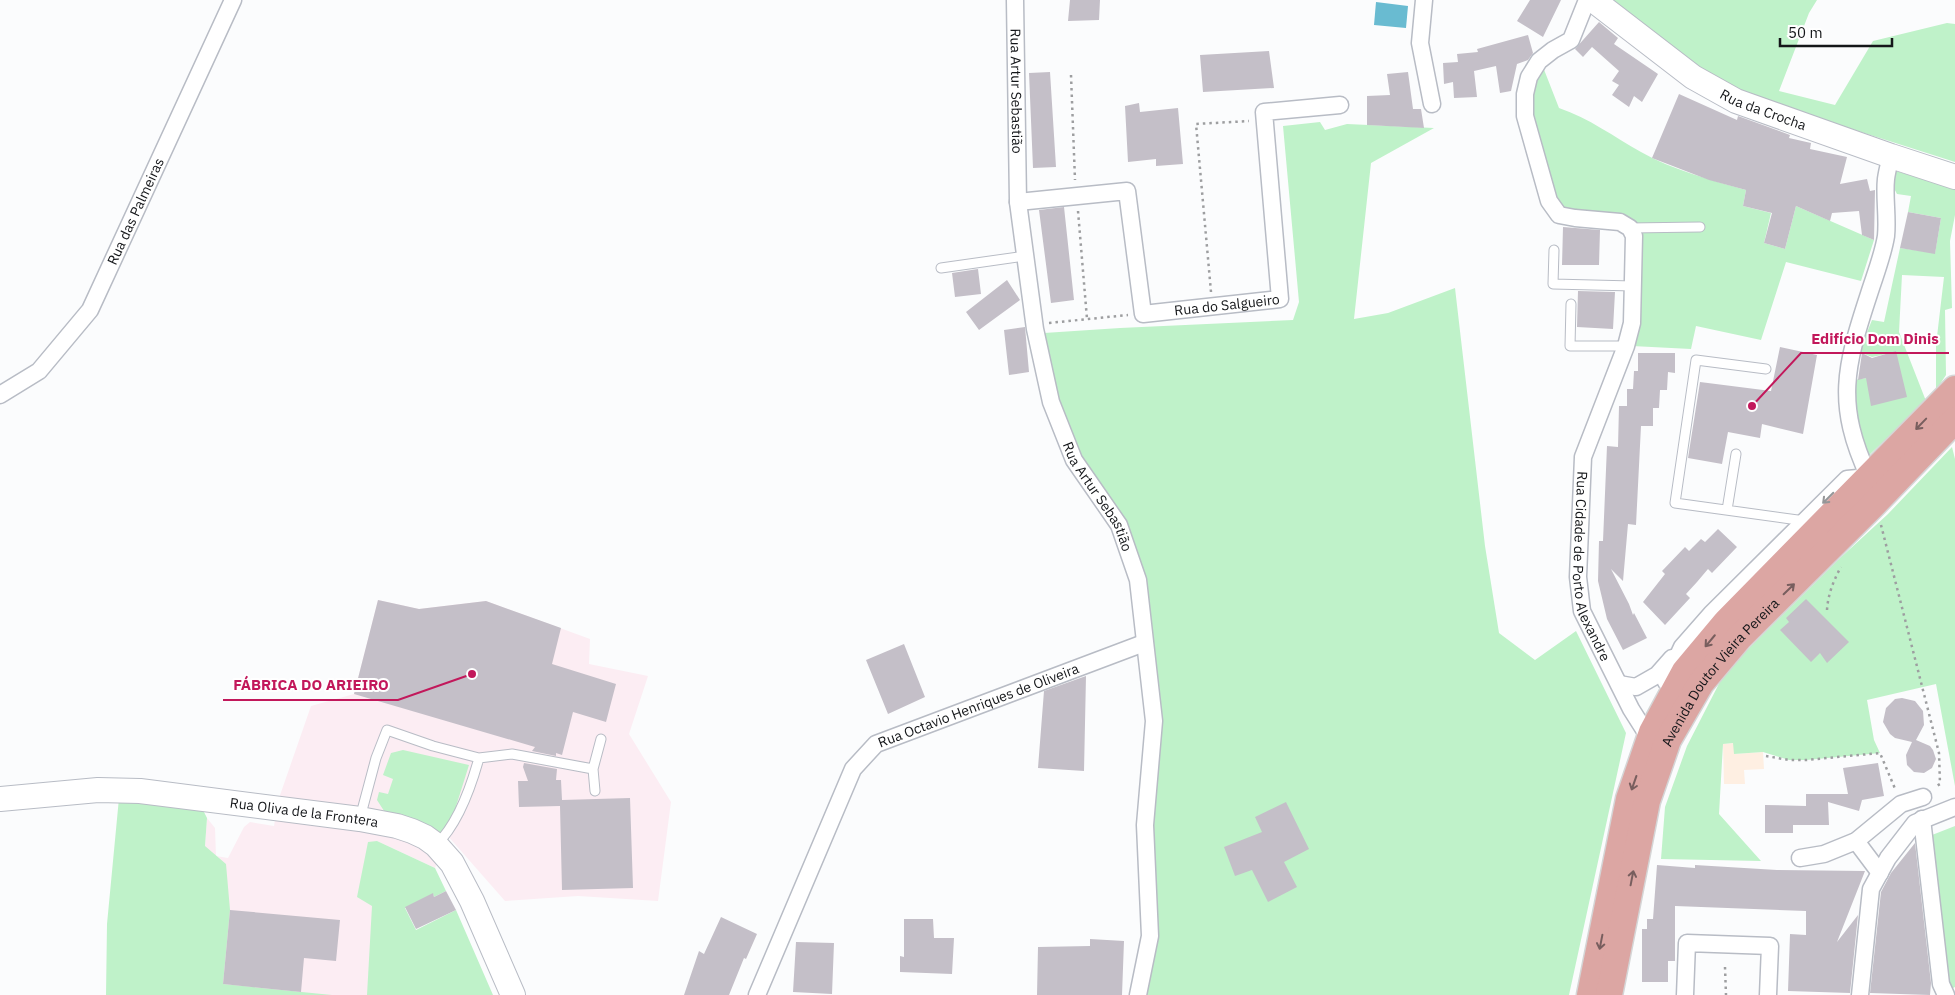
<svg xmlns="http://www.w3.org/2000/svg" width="1955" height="995" viewBox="0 0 1955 995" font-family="'IBM Plex Sans',sans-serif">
  <rect width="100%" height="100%" fill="#fbfcfd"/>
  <path fill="#feefe2" d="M1734,743V754L1763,752L1764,769L1744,770L1745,784H1724L1723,744Z"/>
  <path fill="#fcedf3" d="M378,600L419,609L486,601L590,639L589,664L648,676L629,734L671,802L658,901L578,896L505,901L447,835L435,868L377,841L383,923L377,995H213L205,846L207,818L215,828L216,856L228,858L244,827L250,822L274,826L278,801L311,706L354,694Z"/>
  <path fill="#bff2c9" d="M1608,0H1817L1809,13L1779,91L1835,105L1873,41L1947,23L1955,24V162L1761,100L1718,81Z
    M1543,67L1559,108C1589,118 1614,137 1641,152C1673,170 1711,180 1746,190L1743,206L1771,213L1764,243L1785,249L1796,206L1874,240L1861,281L1786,262L1761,340L1696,326L1691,349L1632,346L1638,236L1560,210L1528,115L1533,79Z
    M1320,122L1325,130L1347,124L1434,128L1371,163L1354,319L1388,313L1455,288L1485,546L1499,633L1535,660L1576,631L1626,733L1569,995H1144L1156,935L1144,573L1081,456L1056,400L1044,333L1120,328L1293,320L1299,302L1283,126Z
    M1893,170L1955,189V215L1950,241L1952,308L1945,310L1946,375L1936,390V345L1944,277L1902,275L1899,332L1926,401L1866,458L1853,416L1854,380L1866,378L1896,352L1872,357L1859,352L1872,320L1884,322L1900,248L1935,253L1941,218L1908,212L1911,196L1897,194L1890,181Z
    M1952,447L1955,459V786L1936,684L1867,700L1874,740L1880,753L1806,760H1789L1763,752L1734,754L1733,743L1723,744L1719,814L1761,861L1661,859L1665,807L1687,746L1725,672L1839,559L1888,514Z
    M403,750L469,765L447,835L386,814L377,800L379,792L388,794L393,779L383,775L391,753Z
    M119,798L202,808L207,818L205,846L226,864L230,910L223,984L332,995H106L107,924Z
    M1955,826V987L1949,990L1946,972L1932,835Z
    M377,841L435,868L446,891L434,897L433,894L405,908L416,930L456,910L493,995H367L372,906L357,897L368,842Z"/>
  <path fill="#69bbd1" d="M1376,2L1408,6L1406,28L1374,25Z"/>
  <path fill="#c4bfc8" d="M1070,0H1100L1099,20L1068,21Z
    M1530,0H1561L1543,37L1517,21Z
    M1599,22L1618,38L1614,44L1658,74L1642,102L1634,96L1629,107L1612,95L1619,85L1612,81L1619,71L1592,47L1583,57L1575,49Z
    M1528,35L1533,53L1528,60L1517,64L1511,91L1500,93L1496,66L1474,71L1477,97L1454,98L1453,82L1444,84L1443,63L1458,62L1457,54L1478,52L1477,49Z
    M1269,51L1274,88L1203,92L1200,55Z
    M1050,72L1056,167L1033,168L1029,73Z
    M1408,72L1413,109H1421L1424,128L1367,125V96L1390,95L1387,74Z
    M1679,94L1737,120L1738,116L1790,135L1789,138L1811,143L1810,149L1847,157L1840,184L1867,179L1870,191L1875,190L1874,240L1862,235L1859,211L1832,213L1830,221L1796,206L1785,249L1764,243L1772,213L1743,206L1746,190L1709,180L1652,158Z
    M1139,103L1140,112L1178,108L1183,164L1156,166V159L1128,162L1125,106Z
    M1064,207L1074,300L1051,303L1039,210Z
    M1908,212L1941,218L1935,254L1900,248Z
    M1563,227L1600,230L1599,265H1562Z
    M978,269L981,294L955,297L952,273Z
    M1007,280L1020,300L979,330L966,312Z
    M1578,291L1615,292L1613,329L1577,327Z
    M1025,327L1029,372L1009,375L1004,330Z
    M1780,347L1817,355L1803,434L1762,424L1760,438L1728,432L1722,464L1688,458L1700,382L1771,391Z
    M1896,351L1907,397L1871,406L1866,378L1858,380L1862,353L1872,358Z
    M1638,353H1675V373L1668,372L1667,390H1660L1659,408H1653V426H1641L1636,525L1628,524L1623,581L1611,569L1629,604L1633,615L1634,613L1647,638L1623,650L1607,619L1598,581L1599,541H1603L1607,446L1618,447L1619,406H1627V389H1633L1634,371H1638Z
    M1718,529L1737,547L1712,573L1708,569L1697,582L1686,594L1690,598L1665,625L1643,602L1665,574L1662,571L1685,547L1689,551L1701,539L1705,542Z
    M1806,599L1849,642L1827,663L1820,653L1811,662L1780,630L1789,622L1786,618Z
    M378,600L419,609L486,601L561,628L552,664L616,684L606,722L573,712L562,755L556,753V756L532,751L535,747L354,694Z
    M904,644L925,697L888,714L866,660Z
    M1086,676L1084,771L1038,768L1044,691Z
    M1902,698L1915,701L1923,711L1924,725L1916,740L1930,746L1933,750L1936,759L1932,768L1924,773L1914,772L1907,765L1906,755L1912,742L1895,738L1890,734L1883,722L1886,708L1895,699Z
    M524,763L557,769L556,780H561L562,800L630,798L633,888L562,890L560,806L519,807L518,781H528L523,767Z
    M1878,763L1884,796L1862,800L1859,811L1828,802L1829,825H1793V833H1765V805L1806,806V794H1848L1843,768Z
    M1286,802L1309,849L1284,862L1297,887L1268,902L1252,870L1235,876L1224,847L1262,832L1255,817Z
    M1915,843L1931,983L1930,995L1870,993L1881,892L1891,873Z
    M1657,865L1695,868V865L1777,870L1865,871L1837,942L1858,915L1850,993L1788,991L1790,934L1806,935V911L1675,906V961H1668V982H1642V929H1647V919H1653Z
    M446,891L456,910L416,929L405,907L433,893L434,897Z
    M230,910L340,920L336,961L304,958L301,992L223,984Z
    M721,917L757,934L746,959L744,958L729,995H684L699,951L704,954Z
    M904,919H933L934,938H954L952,974L900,972V956L904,957Z
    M1090,939L1124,941L1122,995H1037L1038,947L1090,946Z
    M796,942L834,943L832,994L793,992Z"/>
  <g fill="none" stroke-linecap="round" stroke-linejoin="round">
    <g stroke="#b8bcc5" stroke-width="11">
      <path id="lane" d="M1630,228L1700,227
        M1554,250L1553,284L1633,286
        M941,268L1025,256
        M1571,304L1570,346H1626
        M1766,369L1696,360L1675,503L1805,521
        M1727,510L1736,454
        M479,758L512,754L593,769L595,791
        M593,769L601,739
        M360,818L376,758L387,730L433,746L479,758C471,787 457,825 436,845"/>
    </g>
    <g stroke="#b8bcc5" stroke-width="19">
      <g id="street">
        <path id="s1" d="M1015,0L1018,202L1035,329L1051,402L1074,460L1119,525L1138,580L1154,721L1145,825L1150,936L1138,995"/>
        <path d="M1424,0L1420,43L1432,104"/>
        <path id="s2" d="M1587,0L1571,40L1553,50L1539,61L1529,77L1525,94V116L1549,201L1559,215L1575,218L1620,222L1630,228L1634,236L1632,323L1626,346L1583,457L1578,577L1582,611L1631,709L1650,739"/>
        <path id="s3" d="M1018,202L1127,191L1143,314L1280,299L1264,112L1340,105"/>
        <path id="s4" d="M0,395L39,371L90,310L233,0"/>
        <path d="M1666,682L1682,647L1711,614L1847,479L1869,477C1835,404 1845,367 1869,294C1875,275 1883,255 1886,236C1888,217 1884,197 1886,179C1887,171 1889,164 1891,156"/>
        <path d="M1619,684L1636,687L1657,675L1672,658"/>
        <path d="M1922,819L1941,984L1946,995"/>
        <path d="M1856,841L1880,873"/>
        <path d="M1800,858L1824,854L1856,841L1901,804L1923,797"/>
        <path id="s5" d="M757,995L853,769L876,744L1144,643"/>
        <path d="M1685,995L1687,943L1770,946L1768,995"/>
        <path d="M1860,995L1871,889L1888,858L1915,823L1955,807"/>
      </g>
    </g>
    <g stroke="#b8bcc5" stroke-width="26">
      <g id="secondary">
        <path id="s6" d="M1593,0L1693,77L1736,101L1891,156L1955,177"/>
        <path id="s7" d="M0,799L98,790L140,791L360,819L397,826L412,831L425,837L436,845L452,863L472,901L513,995"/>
      </g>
    </g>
    <g stroke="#d5d5d6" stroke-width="29">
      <g id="primary">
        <path d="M1590,995L1629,799L1652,732L1685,671L1726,622L1955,389"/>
        <path id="s8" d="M1609,995L1647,801L1668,740L1701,683L1739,638L1873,505L1955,420"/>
      </g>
    </g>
    <path stroke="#9d9ea0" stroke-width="2.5" stroke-dasharray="2.5 4" stroke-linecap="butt" d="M1071,75L1075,180
      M1078,211L1087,319
      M1211,292L1196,124L1249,121
      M1049,323L1128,315
      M1881,525L1939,753L1940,784L1935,787
      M1827,610C1828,595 1833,581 1841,567
      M1766,756L1789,760H1806L1880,753L1896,791
      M1725,967L1726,995"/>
    <use href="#lane" stroke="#fff" stroke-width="9"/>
    <use href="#street" stroke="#fff" stroke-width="16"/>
    <use href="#secondary" stroke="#fff" stroke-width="24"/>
    <use href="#primary" stroke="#dca6a3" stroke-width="26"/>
  </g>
  <defs><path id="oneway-shaft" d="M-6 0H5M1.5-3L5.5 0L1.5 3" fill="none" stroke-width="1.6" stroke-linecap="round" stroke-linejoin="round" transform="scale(1.25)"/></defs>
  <g stroke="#785e5e">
    <use href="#oneway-shaft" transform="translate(1921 424) rotate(134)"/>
    <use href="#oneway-shaft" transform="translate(1789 589) rotate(-44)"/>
    <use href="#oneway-shaft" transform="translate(1710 641) rotate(130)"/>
    <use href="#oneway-shaft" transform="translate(1634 783) rotate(109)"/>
    <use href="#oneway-shaft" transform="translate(1632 878) rotate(-79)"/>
    <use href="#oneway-shaft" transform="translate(1601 942) rotate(101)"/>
  </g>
  <use stroke="#959698" href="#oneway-shaft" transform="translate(1828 498) rotate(135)"/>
  <g text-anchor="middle" stroke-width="4" stroke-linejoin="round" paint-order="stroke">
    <g font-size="14" fill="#141619" stroke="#fff">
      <text dy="5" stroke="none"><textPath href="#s1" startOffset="91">Rua Artur Sebastião</textPath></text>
      <text dy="5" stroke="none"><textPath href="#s6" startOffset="204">Rua da Crocha</textPath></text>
      <text dy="5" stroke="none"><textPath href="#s4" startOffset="234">Rua das Palmeiras</textPath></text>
      <text dy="5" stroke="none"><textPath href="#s3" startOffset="318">Rua do Salgueiro</textPath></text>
      <text dy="5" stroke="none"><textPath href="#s1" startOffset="511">Rua Artur Sebastião</textPath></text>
      <text dy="5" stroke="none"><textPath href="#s2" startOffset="669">Rua Cidade de Porto Alexandre</textPath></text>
      <text dy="5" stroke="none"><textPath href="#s8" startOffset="348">Avenida Doutor Vieira Pereira</textPath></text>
      <text dy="5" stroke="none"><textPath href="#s5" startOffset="389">Rua Octavio Henriques de Oliveira</textPath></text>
      <text dy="5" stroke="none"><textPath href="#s7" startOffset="306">Rua Oliva de la Frontera</textPath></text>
    </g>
  </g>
  <path fill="none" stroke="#c2185b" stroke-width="2" d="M1752 406L1801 353H1949M472 674L398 700H223"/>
  <g fill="#c2185b" stroke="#fff" stroke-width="2">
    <circle cx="1752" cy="406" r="5"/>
    <circle cx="472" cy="674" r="5"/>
  </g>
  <g font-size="15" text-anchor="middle" font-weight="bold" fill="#c2185b" stroke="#fff" stroke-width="4" stroke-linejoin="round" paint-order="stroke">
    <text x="1875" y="344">Edifício Dom Dinis</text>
    <text x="311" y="690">FÁBRICA DO ARIEIRO</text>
  </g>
  <path d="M1780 38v8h112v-8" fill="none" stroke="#141619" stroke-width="2.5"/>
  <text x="1788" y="38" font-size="15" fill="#141619" stroke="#ffffff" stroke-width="4" paint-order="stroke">50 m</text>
</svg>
